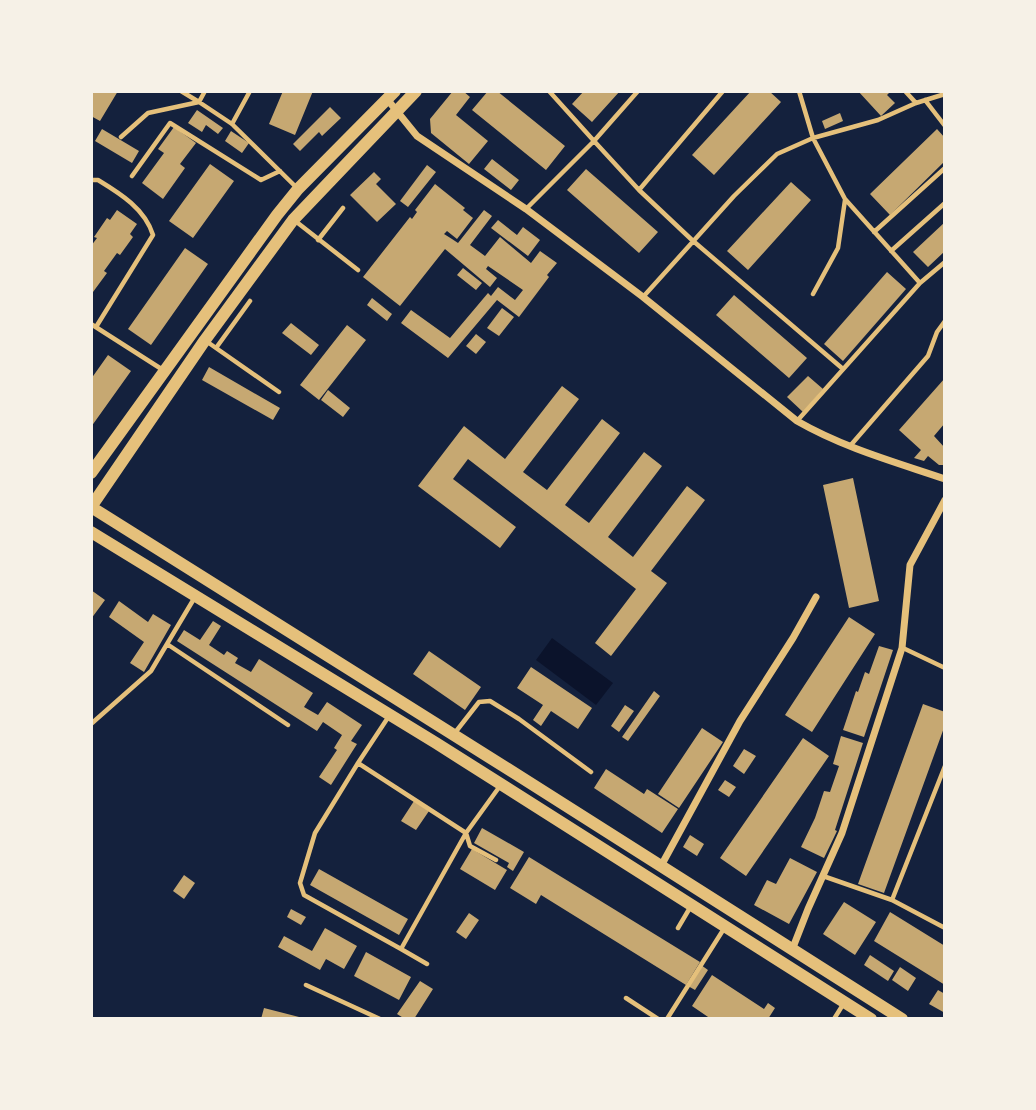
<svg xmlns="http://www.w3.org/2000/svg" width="1036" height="1110" viewBox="0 0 1036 1110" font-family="'Sofia Sans Condensed',sans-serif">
  <rect width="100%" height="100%" fill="#14213d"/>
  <path fill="#0b132b" d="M552,638L613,683L596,705L536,660Z"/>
  <path fill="#c6a872" d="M91,91H118L100,121L91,116Z
    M283,91H313L295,135L269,124Z
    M453,91H463L470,97L456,115L488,141L469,164L431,133L430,119Z
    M488,91H497L565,146L546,170L472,110Z
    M584,91H620L592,122L572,104Z
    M751,91H769L781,102L714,175L692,155Z
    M858,91H887L889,93L887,95L895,103L881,116Z
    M330,107L341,118L322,136L319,132L300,151L293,144Z
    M197,110L223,128L218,134L206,125L202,132L188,123Z
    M840,113L843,121L825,129L822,121Z
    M174,127L196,143L180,164L185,168L163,199L142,183L164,153L158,149Z
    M102,129L139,151L132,163L95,141Z
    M937,129L945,138V161L890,215L870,194Z
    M231,131L249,143L242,153L225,141Z
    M492,159L519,180L511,190L484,169Z
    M210,164L234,181L193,238L169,221Z
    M427,165L436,172L408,207L400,201Z
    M586,169L658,232L639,253L567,190Z
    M374,172L381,179L376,184L396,204L377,222L350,195Z
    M791,182L811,200L748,270L727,251Z
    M435,184L465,208L463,210L473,218L457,239L447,231L444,234L452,239L458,243L484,210L492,216L470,245L485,256L500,237L531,263L540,251L557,263L547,275L549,277L519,317L497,300L448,358L401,323L411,310L450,338L488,293L491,296L498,287L515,300L523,290L488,266L486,269L497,278L490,287L445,249L400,306L363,277L410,217L412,219L417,212L415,210Z
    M117,210L137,224L130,234L133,237L120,255L117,253L104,271L107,273L93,292L91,290V246L97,238L94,237L107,218L110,220Z
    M498,220L517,235L523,227L540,240L528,256L491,228Z
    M945,222V251L928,267L913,252Z
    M185,248L208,264L151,345L128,329Z
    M463,268L482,283L476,290L457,275Z
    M887,272L906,289L843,361L824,344Z
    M734,295L807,358L789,378L716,315Z
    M372,298L392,314L387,321L367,305Z
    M502,308L514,317L499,336L487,328Z
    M291,323L319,345L311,355L282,333Z
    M347,325L366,340L319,400L300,385Z
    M476,334L486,342L476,354L466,346Z
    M108,355L131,371L91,427V379Z
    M209,367L280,408L273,420L202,380Z
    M808,376L823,389L803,412L787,397Z
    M945,378V423L934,436L945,448V465H939L928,456L924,461L914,458L921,450L899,430Z
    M562,386L579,399L523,472L547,490L602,419L620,433L565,505L589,523L644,452L662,466L608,537L633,557L687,486L705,500L651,571L667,583L611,656L595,643L636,589L468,459L453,479L516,527L500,548L418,486L464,426L505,459Z
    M328,390L350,408L343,417L321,400Z
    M853,478L879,601L849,608L823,485Z
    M91,590L105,600L91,619Z
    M119,601L148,622L153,614L171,625L144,672L130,663L144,642L109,617Z
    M849,617L875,634L812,732L785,715Z
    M213,621L221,626L209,645L224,655L227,651L238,658L235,663L251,672L259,659L313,693L304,707L318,715L327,702L362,725L351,741L357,744L331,785L319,777L337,750L334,748L342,735L323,722L317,731L177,641L184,630L200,640Z
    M879,646L893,650L864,737L843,730L856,691L858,692L865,672L869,674Z
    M429,651L481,687L465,710L413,674Z
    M531,667L592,708L578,729L551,711L541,726L533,720L543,705L517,688Z
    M654,691L660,696L628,741L622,737Z
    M923,704L945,712V725L884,893L858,884Z
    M625,705L634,711L619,732L611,726Z
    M702,728L723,742L679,808L658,794Z
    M841,736L863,743L835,830L837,831L824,858L801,847L815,818L824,791L830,792L839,766L833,764Z
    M803,738L829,756L746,876L720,858Z
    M744,749L756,756L744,774L733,766Z
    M606,769L644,794L647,789L678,809L662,833L594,788Z
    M725,780L736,787L729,797L718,790Z
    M414,801L429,811L416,830L401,821Z
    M482,828L524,852L513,871L507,867L509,863L474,843Z
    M690,835L704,844L697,856L683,847Z
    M472,849L507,870L495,890L460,869Z
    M529,857L700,962L686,985L541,895L536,904L510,888Z
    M790,858L817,872L789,924L754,905L767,880L776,884Z
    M319,869L408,919L399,935L310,885Z
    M184,875L195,883L184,899L173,891Z
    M844,902L876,922L855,955L823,934Z
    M291,909L306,917L301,925L287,917Z
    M890,912L945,946V985L874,941Z
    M469,913L479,920L466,939L456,932Z
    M325,928L357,946L344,969L326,959L320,970L278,947L284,936L312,951Z
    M366,952L411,977L399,1000L354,976Z
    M870,955L894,971L888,981L864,965Z
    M701,965L708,970L695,990L688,986Z
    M900,967L916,978L908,991L892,980Z
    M712,975L764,1009L768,1003L775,1008L768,1019H711L692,1006Z
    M420,981L433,989L414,1019H405L397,1014Z
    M938,990L945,994V1013L929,1004Z
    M264,1008L303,1018V1019H261Z"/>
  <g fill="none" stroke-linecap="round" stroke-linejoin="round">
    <path stroke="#e5c07b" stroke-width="4.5" d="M181,91L199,102L205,91
      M549,91L594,141L638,91
      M799,91L813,138L845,199L920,283
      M905,91L916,103
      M925,100L945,126
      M232,124L250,91
      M121,137L148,113L199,102L232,124L298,189
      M132,176L170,123L261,180L280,171
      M91,180H98C121,194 145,209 153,235L96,327
      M639,190L723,91
      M526,209L594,141L639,190L692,240L843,369
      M294,220L358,270
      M874,232L945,168
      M318,240L343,208
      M891,251L945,203
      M813,294L838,248L845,200
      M643,297L734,196L777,154L813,138L878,120L916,103L945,94
      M91,324L163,370
      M206,341L279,392
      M216,348L250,301
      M797,421L920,283L945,262
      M850,446L928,356L937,332L945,321
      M195,597L167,644L288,725
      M903,648L945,668
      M389,716L358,763L466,833L500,786
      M91,724L151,671L167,644
      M454,734L479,702L490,701L519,719L591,772
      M358,763L315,833L300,883L304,895L401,949
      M823,876L892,900L945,766
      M892,900L945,928
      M678,928L691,906
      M427,964L401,949L466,833L470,846L496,860
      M306,985L380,1019
      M626,998L658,1019
      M667,1019L725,927
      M834,1019L844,1003"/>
    <path stroke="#e5c07b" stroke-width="7" d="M387,99L417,136L526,209L643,297L797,421C844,448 895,462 945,479
      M661,866L740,721L793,638L816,597
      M792,950L808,909L842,833L902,648L910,565L945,500"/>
    <path stroke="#e5c07b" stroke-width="12" d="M91,473L277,215L298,189L395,91
      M91,507L516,774L902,1019
      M91,507L205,340L293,220L416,91
      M91,532L436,743L871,1019"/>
  </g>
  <rect width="1036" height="1110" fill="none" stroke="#f6f1e7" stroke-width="186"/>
</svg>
